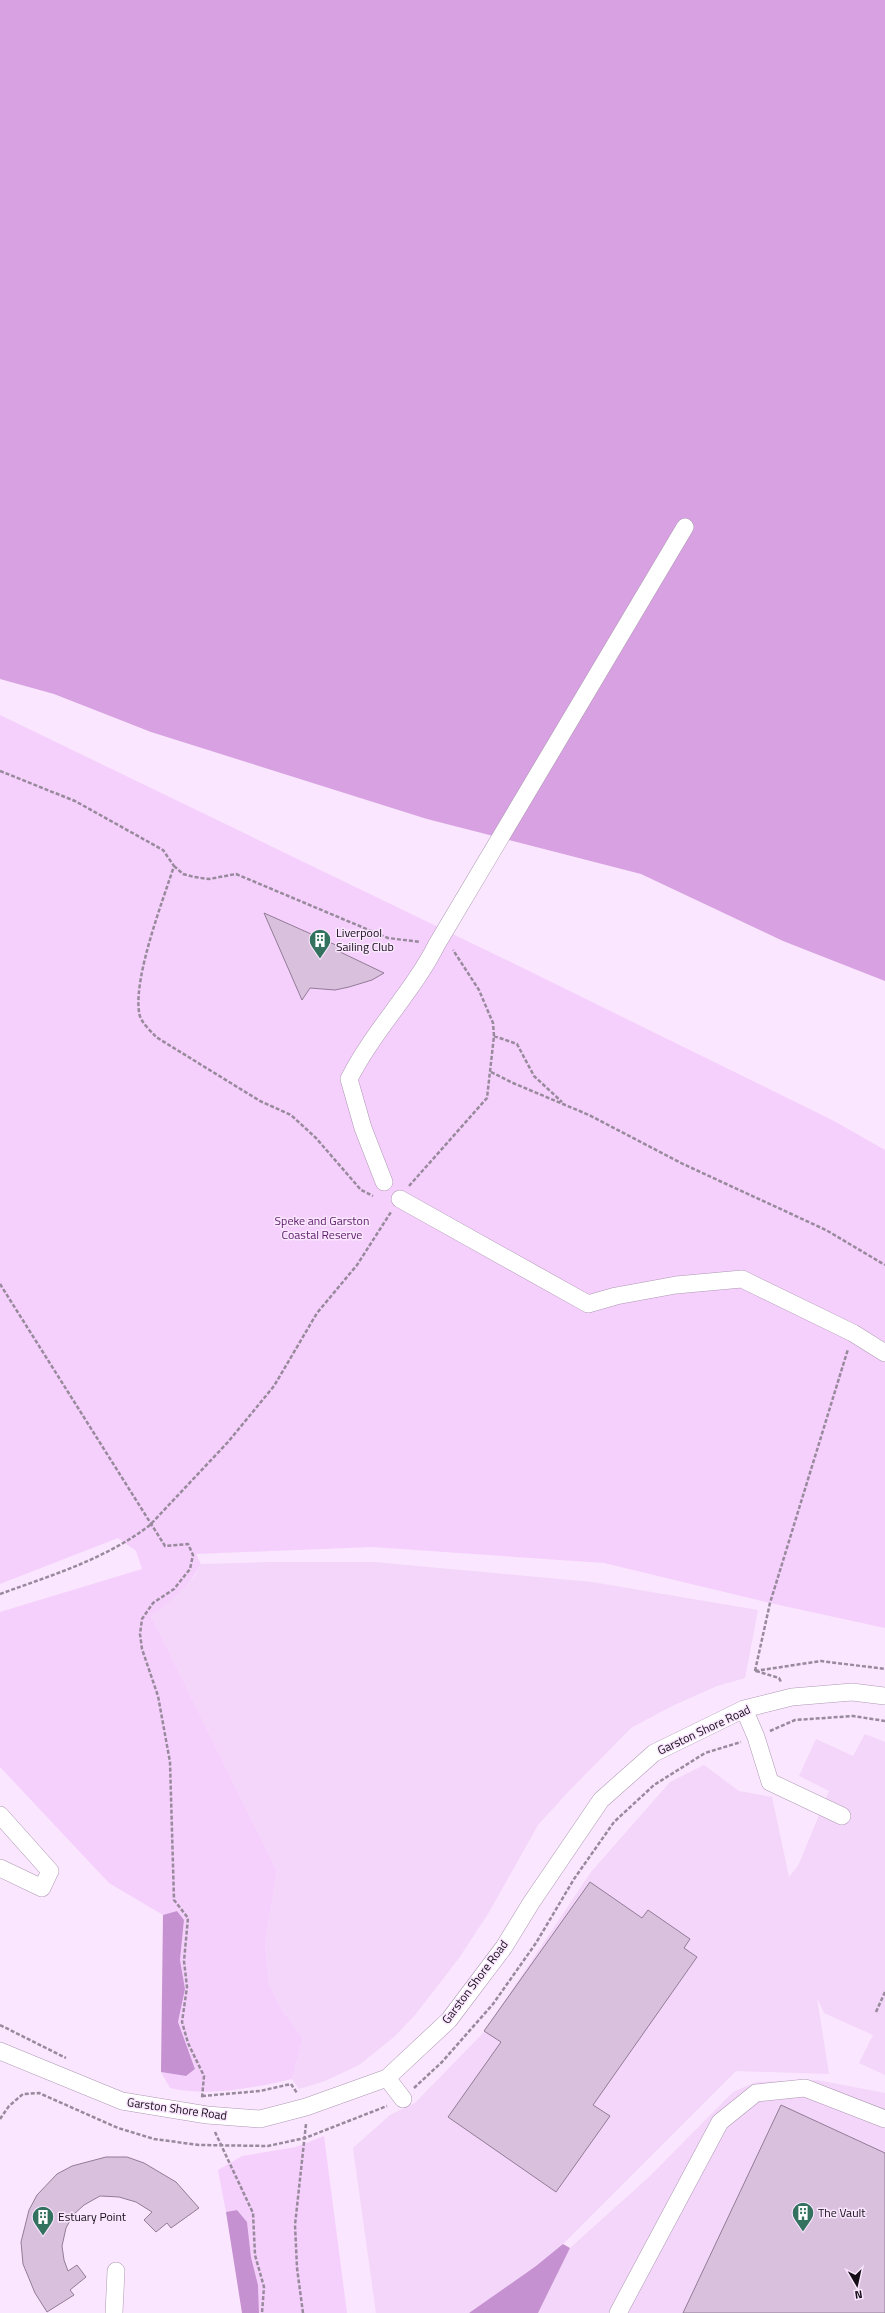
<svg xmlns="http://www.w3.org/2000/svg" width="885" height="2313" viewBox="0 0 885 2313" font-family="'Titillium Web',sans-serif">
  <rect width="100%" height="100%" fill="#fae6fe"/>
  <path fill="#f3d6f9" d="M269,1562H374L592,1582L758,1610L745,1678L717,1686L672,1706L631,1728L568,1792L538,1825L488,1914L459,1958L415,2015L394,2037L359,2065L325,2081L299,2089L292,2079L303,2038L280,2007L269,1983L265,1943L277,1871L151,1616L177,1595L195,1576L201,1564Z
    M865,1734L885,1742V2075L859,2063L873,2035L824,2013L817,1998L829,2074L736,2071L563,2244L536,2266L469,2313H376L353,2148L390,2115L415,2103L483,2033L591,1872L670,1782L704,1765L739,1791L772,1797L789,1877L798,1866L829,1791L799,1776L816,1739L853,1756Z
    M817,2080L885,2093V2313H538L570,2248L649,2177L733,2092L756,2082Z"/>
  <path fill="#f5d0fc" d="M0,715L527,970L834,1121L885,1150V1628L770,1603L604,1563L372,1547L196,1554L201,1564C190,1586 170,1602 151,1616L277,1871L265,1943L269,1983L280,2007L303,2038L292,2079C253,2088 210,2097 170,2088L161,2072L186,2076L195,2069L178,2022L185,1989L180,1960L184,1920L177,1911L163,1915L109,1883L0,1767V1612L142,1569L136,1551L118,1538L0,1584Z
    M324,2136L347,2313H259L258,2285L251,2257L247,2222L237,2210L226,2212L218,2170L242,2156L296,2147Z"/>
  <path fill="#c691d1" d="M177,1911L184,1920L180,1960L185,1989L178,2022L195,2069L186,2076L161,2072L163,1915Z
    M237,2210L247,2222L251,2257L258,2285L259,2313H242L226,2212Z
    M563,2244L570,2248L538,2313H469L536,2266Z"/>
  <path fill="#d7a1e2" d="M0,0H885V981L783,941L641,874L427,819L151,732L54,694L0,679Z"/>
  <path fill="#d9c1de" stroke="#927c96" d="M264,913L338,946L336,950L384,973L372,980L349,987L335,990L310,988L302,1000Z
    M590,1882L642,1918L648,1910L690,1939L684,1948L697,1957L593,2105L610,2116L556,2192L448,2117L501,2042L484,2031Z
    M781,2105L885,2153V2313H683Z
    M106,2157H127L144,2163L176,2182L199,2208L171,2228L167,2223L156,2232L144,2220L152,2212L136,2202L119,2197L100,2196L84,2205L73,2215L66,2228L62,2246L64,2260L68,2271L77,2265L86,2277L70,2290L74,2295L47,2312L35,2293L23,2264L21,2242L29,2210L37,2195L57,2174L72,2166Z"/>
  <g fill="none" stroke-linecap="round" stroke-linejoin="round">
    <g stroke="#ae98b3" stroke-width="18">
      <path id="minor" d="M384,1182L363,1128L349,1079C373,1031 413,992 437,944L685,527
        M400,1199L588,1304L616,1296L676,1285L742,1279L853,1333L885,1353
        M744,1709L756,1737L770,1782L842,1816
        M0,1815L50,1871L42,1888L0,1868
        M0,2051L122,2101L207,2115L260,2119L306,2107L387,2078L449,2020L504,1947L531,1903L601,1800L654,1753L744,1709L792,1697L852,1692L885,1696
        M387,2078L403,2099
        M114,2313L116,2271
        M618,2313L720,2122L756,2093L805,2088L885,2119"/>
    </g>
    <path stroke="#988a9c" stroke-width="2.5" stroke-dasharray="4 2" stroke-linecap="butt" d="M0,771L75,801L163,850L174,866C162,903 134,976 139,1012C140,1022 150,1030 156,1037L260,1101L291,1115L316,1138L361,1190L373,1196
      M174,866L183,874L194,877L209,879L236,874L388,938L420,942
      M494,1036L517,1044L534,1076L562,1102
      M491,1072L513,1083L589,1115L683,1164L826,1230L885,1265
      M409,1186L487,1098L494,1036L493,1023L479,990L453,950
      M0,1284L165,1546L188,1544L193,1555L190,1569L174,1589L153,1603L142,1619L140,1634L142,1649L158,1696L170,1762L174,1900L188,1918L184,1961L187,1987L182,2022L188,2043L204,2076L202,2098
      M0,1594C52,1575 106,1559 150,1525L228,1442L274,1386L317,1313L357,1265L391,1212
      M755,1671L770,1603L848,1349
      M755,1671L821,1661L885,1669
      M756,1671L779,1678L781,1682
      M770,1731L795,1720L853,1716L885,1721
      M876,2012L885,1992
      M0,2025L66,2058
      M414,2088L442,2062L493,2004L536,1943L574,1879L614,1822L654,1785L705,1753L741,1742
      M202,2096L260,2091L291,2084L297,2093
      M0,2119L9,2106L23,2094L39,2093L118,2128L154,2139L199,2145L268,2146L305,2138L387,2106
      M215,2132L253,2213L255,2255L264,2287L262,2313
      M303,2313L297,2268L295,2225L306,2124"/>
    <use href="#minor" stroke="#fff" stroke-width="17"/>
  </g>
  <defs>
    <g id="building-pin" transform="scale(1.15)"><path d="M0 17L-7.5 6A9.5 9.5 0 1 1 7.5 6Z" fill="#33725e" stroke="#fae6fe"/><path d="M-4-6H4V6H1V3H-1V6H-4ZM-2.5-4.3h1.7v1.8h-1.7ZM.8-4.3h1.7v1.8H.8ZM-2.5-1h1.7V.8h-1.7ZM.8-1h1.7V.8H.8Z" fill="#fff"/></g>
  </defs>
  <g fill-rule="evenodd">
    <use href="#building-pin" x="320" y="940"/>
    <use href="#building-pin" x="803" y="2213"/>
    <use href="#building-pin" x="43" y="2217"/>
  </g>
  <g text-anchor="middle" stroke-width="3" stroke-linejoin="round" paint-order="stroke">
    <g font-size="12" fill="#150d17" stroke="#fae6fe" text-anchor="start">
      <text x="336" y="937">Liverpool<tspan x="336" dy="14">Sailing Club</tspan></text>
      <text x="818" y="2217">The Vault</text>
      <text x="58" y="2221">Estuary Point</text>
    </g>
    <g font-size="12" fill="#60206d" stroke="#fae6fe">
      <text x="322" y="1225">Speke and Garston<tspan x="322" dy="14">Coastal Reserve</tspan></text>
    </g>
    <g font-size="12" fill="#150d17" stroke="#fae6fe">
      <text transform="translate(704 1730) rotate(-25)" y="4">Garston Shore Road</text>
      <text transform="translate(475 1982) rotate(-53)" y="4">Garston Shore Road</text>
      <text transform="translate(177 2109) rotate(8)" y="4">Garston Shore Road</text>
    </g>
  </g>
  <g transform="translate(857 2285) rotate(171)" stroke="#fae6fe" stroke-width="3" paint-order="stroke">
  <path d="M0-3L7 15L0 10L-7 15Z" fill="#150d17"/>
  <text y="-6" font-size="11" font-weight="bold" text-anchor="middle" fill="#150d17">N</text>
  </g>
</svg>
